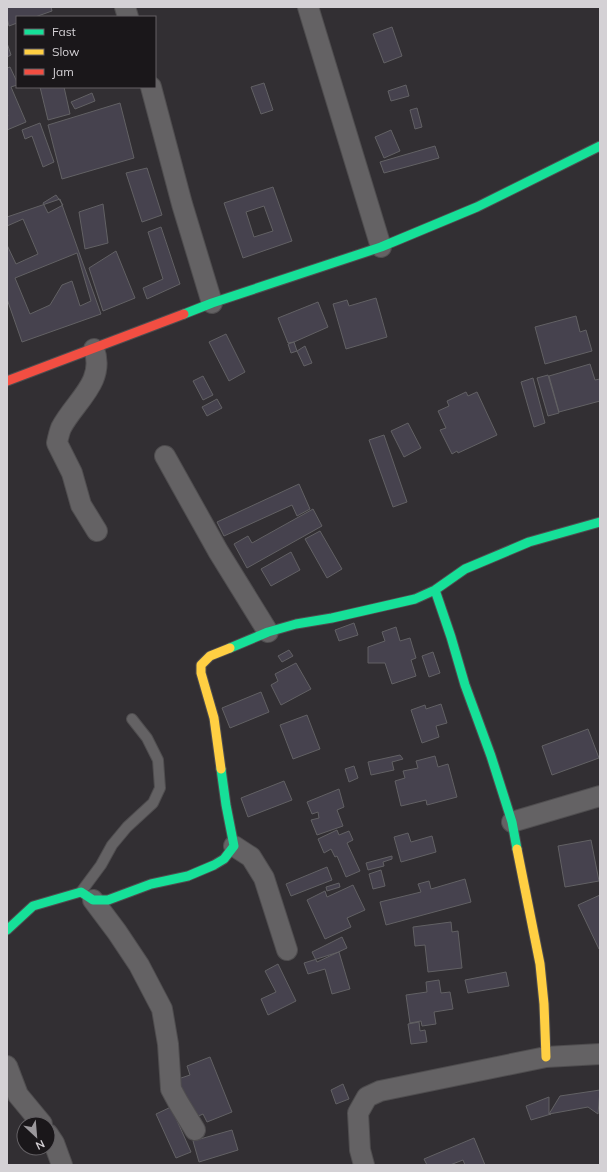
<svg xmlns="http://www.w3.org/2000/svg" width="607" height="1172" viewBox="0 0 607 1172" font-family="Mulish,sans-serif">
  <rect width="100%" height="100%" fill="#322f33"/>
  <path fill="#46424e" stroke="#626164" fill-rule="evenodd" d="M7,7H51L52,11L35,17H17V23L9,26L7,18Z
    M392,27L402,56L384,63L373,34Z
    M7,43L11,55L7,57Z
    M10,67L17,82V85L11,87L26,122L7,130V117L8,116L7,114V68Z
    M264,83L273,110L261,114L251,87Z
    M406,85L409,96L391,101L388,91Z
    M40,87H64L70,114L48,120Z
    M92,93L95,101L75,109L71,102Z
    M120,103L134,158L62,179L48,125Z
    M417,108L422,127L415,129L410,110Z
    M40,123L54,162L43,167L32,136L25,139L22,130Z
    M391,130L400,151L384,158L375,137Z
    M435,146L439,158L384,173L380,162Z
    M147,168L162,215L142,222L126,173Z
    M273,187L292,241L243,258L224,203ZM264,206L273,231L254,237L246,212Z
    M56,195L63,205L48,213L43,203Z
    M60,199L101,314L22,342L7,299V217Z
    M103,204L108,243L85,249L79,212Z
    M23,219L38,254L16,264L7,245V226Z
    M161,227L180,284L147,299L143,288L163,279L148,232Z
    M116,251L135,298L103,311L89,268Z
    M77,253L91,301L80,306L72,281L62,285L50,305L30,314L15,278Z
    M376,298L387,337L346,349L333,304L347,300L349,306Z
    M318,302L328,327L294,342L288,343L278,318Z
    M576,316L580,332L586,330L592,351L545,364L535,327Z
    M226,334L245,372L229,381L209,342Z
    M294,342L297,351L291,353L288,344Z
    M305,346L312,363L304,366L297,351Z
    M590,364L595,380L600,379V401L559,412L549,376Z
    M548,375L559,413L548,416L537,378Z
    M203,376L213,395L203,400L193,381Z
    M533,378L545,423L534,427L521,382Z
    M466,392L468,396L477,392L497,435L458,453L457,451L452,454L440,430L446,428L438,411L449,406L447,401Z
    M217,399L222,408L207,416L202,407Z
    M408,423L421,448L404,457L391,431Z
    M384,435L407,502L393,507L369,440Z
    M299,484L310,509L297,516L292,505L224,536L217,522Z
    M313,509L322,526L247,568L234,544L248,536L252,543Z
    M320,531L342,569L327,578L305,539Z
    M291,552L300,570L271,586L261,569Z
    M354,623L358,635L339,641L335,630Z
    M396,627L400,641L410,638L416,658L411,660L416,676L392,684L385,663H368V647L385,641L382,632Z
    M289,650L293,656L282,662L278,656Z
    M433,652L440,673L429,677L422,656Z
    M296,663L311,689L281,705L271,685L278,681L275,674Z
    M261,692L269,712L230,728L222,708Z
    M441,704L447,723L436,726L439,737L422,743L411,710L425,705L426,709Z
    M307,715L320,749L293,759L280,725Z
    M588,729L599,758L552,775L542,746Z
    M400,755L403,759L392,762L394,770L371,775L368,762Z
    M435,756L438,767L448,764L457,797L427,805L426,800L401,806L395,781L405,778L403,771L418,768L416,761Z
    M354,766L358,778L349,782L345,769Z
    M284,781L292,800L248,817L241,798Z
    M339,789L344,807L337,810L343,826L317,835L311,820L319,818L318,812L312,814L307,802Z
    M337,830L339,835L349,831L353,840L347,843L360,871L346,877L337,856L335,857L331,849L324,853L318,839Z
    M408,833L411,842L432,836L436,852L401,862L394,837Z
    M591,840L599,881L565,887L558,846Z
    M392,856V859L383,862L384,866L368,870L366,863Z
    M327,867L332,880L291,896L286,884Z
    M381,870L385,886L373,889L369,874Z
    M465,879L471,902L386,925L380,902L421,892L418,884L429,881L431,889Z
    M339,883L340,887L327,891L326,887Z
    M353,885L365,910L347,918L351,927L325,939L307,900L325,891L327,897Z
    M600,895V948L599,949L578,905Z
    M451,922L452,932L458,931L462,968L428,972L425,945L415,946L413,927Z
    M342,937L347,948L317,962L312,952Z
    M339,952L350,989L332,994L325,969L308,974L304,963Z
    M278,964L296,1001L268,1015L261,999L276,992L265,971Z
    M506,972L509,986L468,993L465,980Z
    M439,980L441,993L450,992L453,1009L434,1012L436,1024L422,1026L421,1021L410,1023L406,995L427,992L426,982Z
    M419,1022L420,1031L425,1030L427,1042L411,1044L408,1024Z
    M210,1057L232,1112L207,1122L203,1114L194,1118L178,1079L190,1075L187,1066Z
    M343,1084L349,1099L336,1104L331,1090Z
    M600,1090L598,1114L588,1107L549,1114L560,1096Z
    M549,1097V1114H551L531,1120L526,1106Z
    M171,1107L191,1152L176,1158L156,1114Z
    M232,1130L238,1150L199,1162L193,1141Z
    M474,1138L485,1165H465L463,1160L450,1165H427L424,1159Z"/>
  <g fill="none" stroke-linecap="round" stroke-linejoin="round">
    <g stroke="#4f4d4f" stroke-width="12">
      <path id="lane" d="M81,892L101,865L112,845L127,827L153,803L160,788L158,760L147,738L132,719"/>
    </g>
    <g stroke="#4f4d4f" stroke-width="22">
      <path id="street" d="M125,7L128,17
        M308,7L381,247
        M151,87L182,204L212,303
        M94,349C106,382 74,402 61,428C59,433 58,438 57,443L72,473L81,505L97,531
        M165,456L218,551L268,632
        M512,822L600,796
        M234,846L251,857L264,878L287,950
        M93,900L117,932L139,965L162,1009L168,1044L171,1089L178,1102L195,1130
        M7,1066L18,1095L42,1124
        M48,1134L54,1143L62,1165
        M364,1165L360,1150L358,1113L367,1097L380,1091L546,1057L600,1054"/>
    </g>
    <g stroke="#4f4d4f" stroke-width="11">
      <path id="fast" d="M184,314L212,303L381,247L477,207L600,146
        M435,590L451,637L465,685L491,756L512,822L517,849
        M230,648L268,632L296,624L332,618L415,599L435,590L465,569L529,542L600,522
        M7,930L33,906L81,892L93,900H108L151,884L188,876L214,865L224,859L234,846L226,805L221,769"/>
    </g>
    <g stroke="#4f4d4f" stroke-width="11">
      <path id="slow" d="M221,769L214,718L201,673V665L210,656L230,648
        M517,849L540,964L544,1004L546,1057"/>
    </g>
    <g stroke="#4f4d4f" stroke-width="11">
      <path id="jam" d="M7,381L184,314"/>
    </g>
    <use href="#lane" stroke="#646264" stroke-width="10"/>
    <use href="#street" stroke="#646264" stroke-width="20"/>
    <use href="#fast" stroke="#16e098" stroke-width="9"/>
    <use href="#slow" stroke="#ffcf43" stroke-width="9"/>
    <use href="#jam" stroke="#f24e42" stroke-width="9"/>
  </g>
  <rect width="607" height="1172" fill="none" stroke="#d4d1d5" stroke-width="16"/>
  <rect x="16" y="16" width="140" height="72" fill="#1a171a" stroke="#646165"/>
  <rect x="24" y="29" width="20" height="6" fill="#16e098" stroke="#646165"/>
  <text x="52" y="36" font-size="12" fill="#d4d1d5">Fast</text>
  <rect x="24" y="49" width="20" height="6" fill="#ffcf43" stroke="#646165"/>
  <text x="52" y="56" font-size="12" fill="#d4d1d5">Slow</text>
  <rect x="24" y="69" width="20" height="6" fill="#f24e42" stroke="#646165"/>
  <text x="52" y="76" font-size="12" fill="#d4d1d5">Jam</text>
  <g transform="translate(36 1136) rotate(154)"><circle r="19" fill="#1a171a" stroke="#646165"/>
  <path d="M0-3L7 15L0 10L-7 15Z" fill="#9b989c"/>
  <text y="-6" font-size="11" font-weight="bold" text-anchor="middle" fill="#d4d1d5">N</text>
  </g>
</svg>
